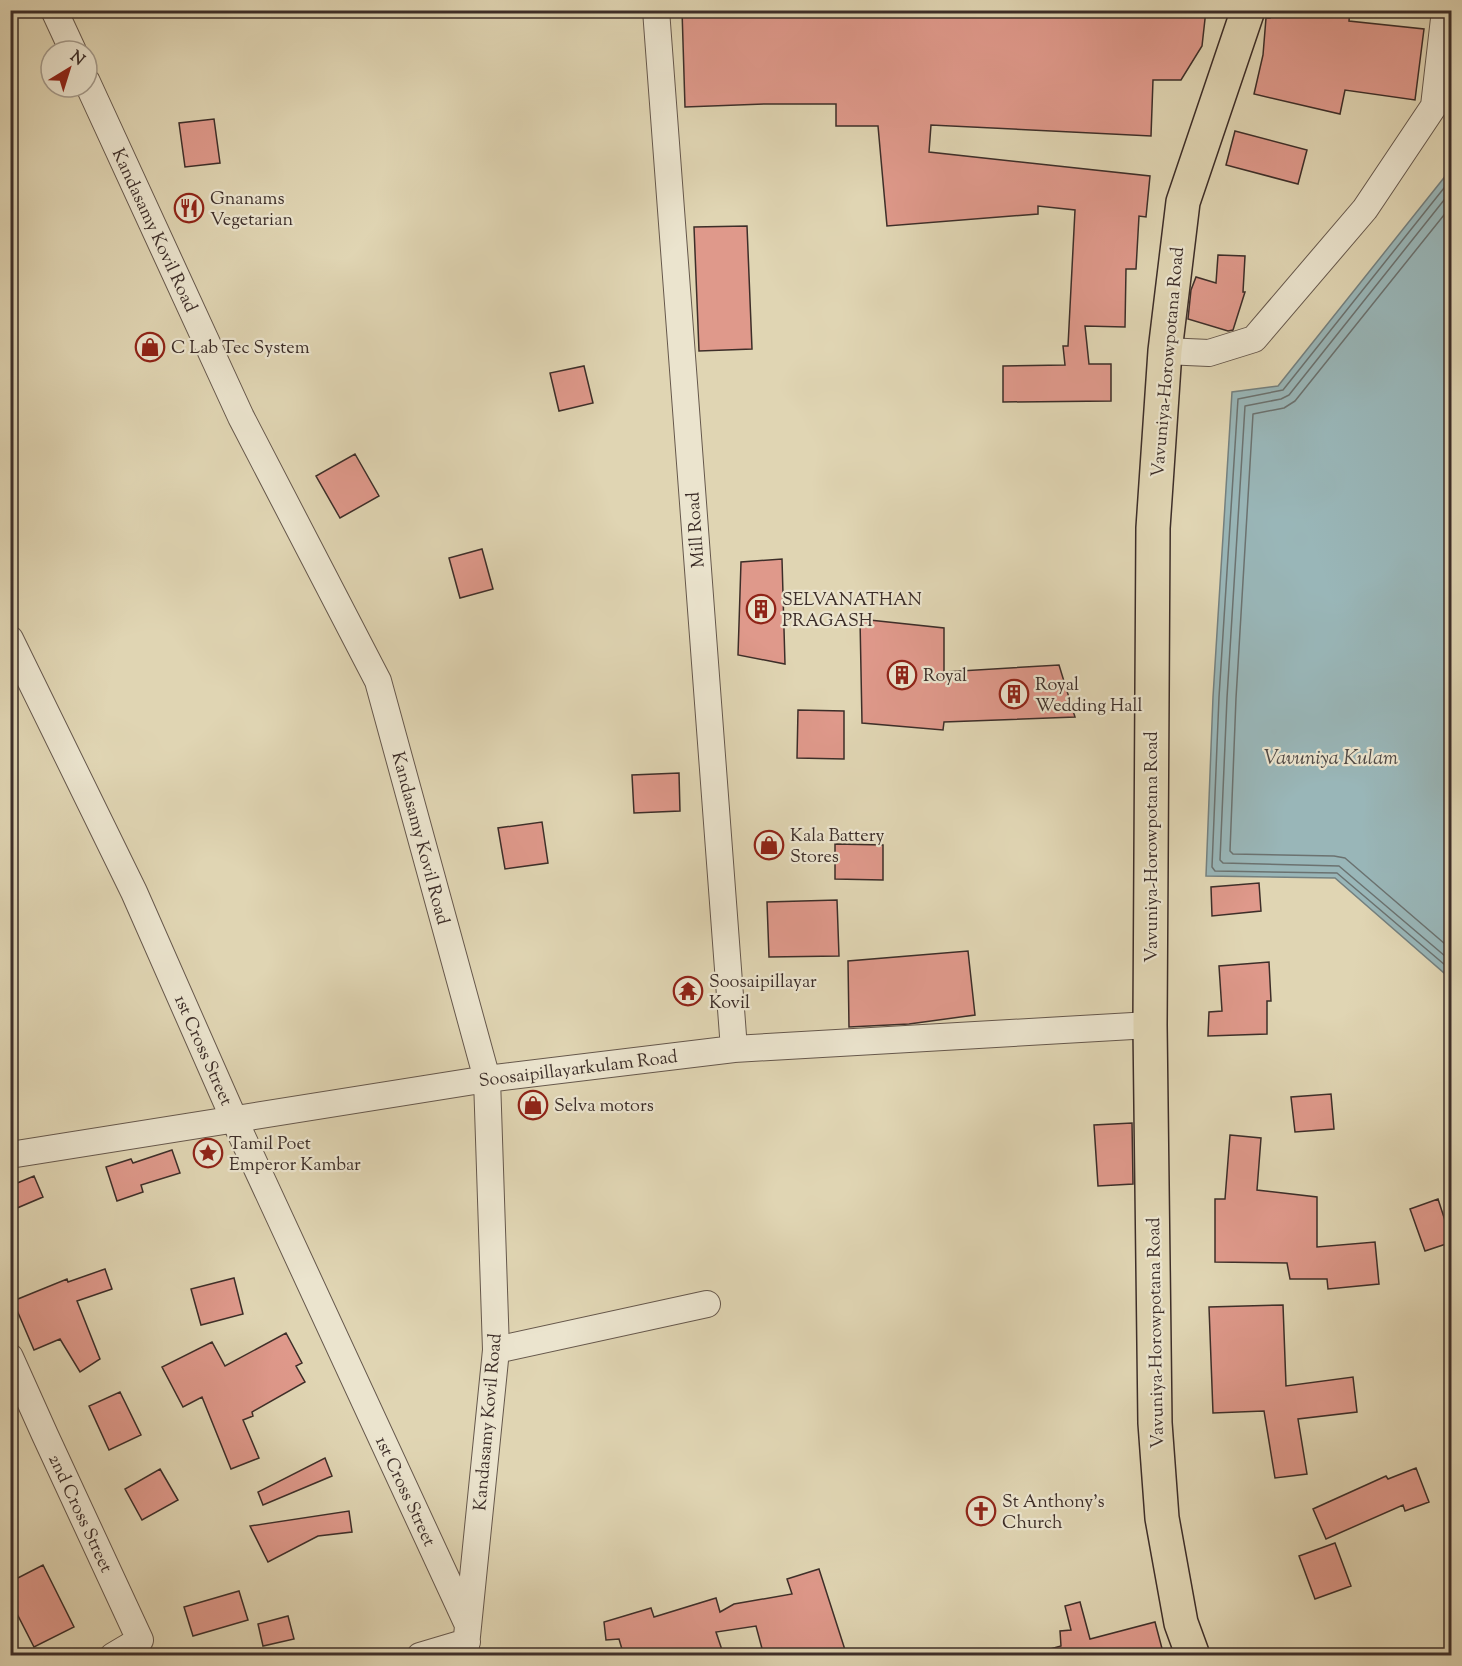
<svg xmlns="http://www.w3.org/2000/svg" width="1462" height="1666" viewBox="0 0 1462 1666" font-family="'Sorts Mill Goudy',serif">
  <rect width="100%" height="100%" fill="#e0d5b3"/>
  <filter id="stains"><feTurbulence type="fractalNoise" baseFrequency=".00333" numOctaves="4"/><feColorMatrix values="0 0 0 0 .2 0 0 0 0 .09 0 0 0 0 .02 0 0 0 .5 -.17"/></filter>
  <radialGradient id="worn" r=".72"><stop offset=".6" stop-color="#630" stop-opacity="0"/><stop offset="1" stop-color="#630" stop-opacity=".3"/></radialGradient>
  <path fill="#99b6b8" stroke="#74807f" stroke-width="1.5" d="M1451,169V979L1335,878L1206,876L1213,697L1232,392L1278,386Z"/>
  <g fill="none" stroke-linecap="round" stroke-linejoin="round">
    <path stroke="#6b7270" stroke-width="1.5" d="M1452,178L1283,390L1238,399L1219,697L1212,867L1215,871L1337,873L1452,971
      M1452,190L1289,395L1281,399L1245,406L1227,698L1220,860L1223,863L1339,866L1452,962
      M1452,205L1295,401L1284,408L1253,414L1236,698L1230,851L1233,854L1334,856L1345,858L1452,950"/>
  </g>
  <path fill="#df998b" stroke="#3d2e29" stroke-width="1.5" d="M682,10H1206L1202,46L1181,80H1153L1151,136L931,125L929,152L1150,176L1146,217L1139,216L1136,269H1126L1125,327L1085,326L1089,364H1111V401L1003,402V366L1065,365L1063,346H1068L1075,210L1038,206V214L887,226L878,126H836V104H764L685,107Z
    M1271,10H1350L1349,21L1424,29L1415,100L1345,90L1340,114L1254,94L1263,55L1266,18H1270Z
    M214,119L220,163L185,167L179,123Z
    M1235,131L1307,150L1298,184L1226,165Z
    M747,226L752,349L699,351L694,227Z
    M1218,255L1245,256L1243,292H1245L1233,330L1228,331L1188,319L1191,290L1196,277L1216,283Z
    M584,366L593,403L559,411L550,373Z
    M355,454L379,496L340,518L316,476Z
    M482,549L493,589L460,598L449,558Z
    M782,559L785,664L738,655L741,562Z
    M860,619L944,628V672L1059,665L1075,717L944,722L943,730L862,723Z
    M798,710L844,711V759L797,758Z
    M679,773L680,811L634,813L632,775Z
    M542,822L548,863L505,869L498,828Z
    M835,844L883,845V880L835,879Z
    M1259,883L1261,911L1212,916L1211,887Z
    M837,900L839,956L769,957L767,902Z
    M968,951L975,1015L909,1024L849,1027L848,961Z
    M1269,962L1271,1001H1267V1034L1208,1036L1209,1012L1222,1011L1219,966Z
    M1331,1094L1334,1129L1295,1132L1291,1097Z
    M1132,1123L1133,1184L1098,1186L1094,1125Z
    M1230,1135L1261,1138L1257,1190L1317,1197V1247L1375,1242L1379,1284L1328,1289L1327,1279H1290L1287,1263L1215,1262V1199H1225Z
    M172,1150L180,1173L141,1185L143,1192L117,1201L106,1167L131,1159L133,1163Z
    M34,1176L43,1197L10,1211V1186Z
    M1438,1199L1452,1242L1425,1251L1410,1209Z
    M105,1269L112,1289L77,1301L100,1359L80,1372L60,1339L34,1350L13,1301L67,1279L68,1282Z
    M234,1278L243,1314L201,1325L191,1289Z
    M1283,1305L1286,1386L1353,1377L1357,1412L1298,1419L1307,1474L1275,1478L1264,1411L1213,1413L1209,1307Z
    M286,1333L302,1363L296,1366L305,1382L252,1412L253,1416L243,1420L259,1458L231,1469L202,1397L183,1407L162,1367L212,1342L225,1366Z
    M120,1392L141,1435L109,1450L89,1406Z
    M325,1458L332,1476L263,1505L258,1492Z
    M1416,1468L1429,1502L1405,1511L1403,1505L1326,1539L1313,1509L1386,1476L1388,1479Z
    M160,1469L178,1500L142,1520L125,1489Z
    M349,1511L352,1532L318,1536L268,1562L250,1526Z
    M1335,1543L1351,1586L1315,1599L1299,1556Z
    M43,1565L74,1627L34,1647L10,1600V1582Z
    M819,1569L847,1656H764L756,1626L716,1632L724,1656H624L619,1639L606,1640L604,1622L651,1608L654,1617L716,1598L720,1612L734,1604L792,1594L787,1579Z
    M239,1591L248,1620L193,1636L184,1607Z
    M1080,1602L1090,1639L1155,1622L1164,1656H1051L1050,1649L1061,1646L1060,1631L1071,1630L1065,1606Z
    M288,1616L294,1639L263,1646L258,1624Z"/>
  <g fill="none" stroke-linecap="round" stroke-linejoin="round">
    <g stroke="#66584c" stroke-width="28">
      <path id="minor" d="M54,10L73,51
        M656,10L734,1049
        M87,82L241,417L378,681L487,1079L496,1350L465,1656
        M1165,351L1209,353L1254,339L1365,209L1434,106L1445,10
        M10,639L134,892L234,1119L468,1625
        M10,1155L487,1079L734,1049L1150,1025
        M496,1350L707,1304
        M10,1357L45,1435L140,1640L113,1656
        M420,1656L467,1642"/>
    </g>
    <g stroke="#3d2e29" stroke-width="36">
      <path id="trunk" d="M1193,1656L1181,1623L1162,1518L1155,1423L1150,1025L1153,528L1165,351L1183,202L1248,10"/>
    </g>
    <use href="#minor" stroke="#ebe4ce" stroke-width="26"/>
    <use href="#trunk" stroke="#e0d5b3" stroke-width="33"/>
  </g>
  <defs>
    <g id="restaurant-ring" transform="scale(1.5)"><circle r="9.5" fill="#ebe4ce" stroke="#8f2418" stroke-width="1.5"/><path d="M-5-6h1v4h1v-4h1v4h1v-4h1v5L-1.5 .5V6h-2V.5L-5-1ZM5-6V6H3V1.5H1.5Q1.5-4 5-6Z" fill="#8f2418"/></g>
    <g id="shop-ring" transform="scale(1.5)"><circle r="9.5" fill="#ebe4ce" stroke="#8f2418" stroke-width="1.5"/><path d="M-5-2.5h2.3a2.7 3.5 0 0 1 5.4 0H5L5.5 6h-11ZM-1.5-2.5h3a1.5 2.3 0 0 0-3 0Z" fill="#8f2418"/></g>
    <g id="building-ring" transform="scale(1.5)"><circle r="9.5" fill="#ebe4ce" stroke="#8f2418" stroke-width="1.5"/><path d="M-4-6H4V6H1V3H-1V6H-4ZM-2.5-4.3h1.7v1.8h-1.7ZM.8-4.3h1.7v1.8H.8ZM-2.5-1h1.7V.8h-1.7ZM.8-1h1.7V.8H.8Z" fill="#8f2418"/></g>
    <g id="temple-ring" transform="scale(1.5)"><circle r="9.5" fill="#ebe4ce" stroke="#8f2418" stroke-width="1.5"/><path d="M0-6L5-2H3V0L6.5 2.5H4V6H1.5V3h-3V6H-4V2.5H-6.5L-3 0V-2H-5Z" fill="#8f2418"/></g>
    <g id="sight-ring" transform="scale(1.5)"><circle r="9.5" fill="#ebe4ce" stroke="#8f2418" stroke-width="1.5"/><path d="M0-6L1.8-2.2L6-1.7L2.9 1.2L3.7 5.4L0 3.3L-3.7 5.4L-2.9 1.2L-6-1.7L-1.8-2.2Z" fill="#8f2418"/></g>
    <g id="church-ring" transform="scale(1.5)"><circle r="9.5" fill="#ebe4ce" stroke="#8f2418" stroke-width="1.5"/><path d="M-1.2-6h2.4v3.5h3.3v2.4h-3.3V6h-2.4V-.1h-3.3v-2.4h3.3Z" fill="#8f2418"/></g>
  </defs>
  <g fill-rule="evenodd">
    <use href="#restaurant-ring" x="189" y="208"/>
    <use href="#shop-ring" x="150" y="347"/>
    <use href="#building-ring" x="761" y="609"/>
    <use href="#building-ring" x="902" y="675"/>
    <use href="#building-ring" x="1014" y="694"/>
    <use href="#shop-ring" x="769" y="845"/>
    <use href="#temple-ring" x="688" y="991"/>
    <use href="#shop-ring" x="533" y="1105"/>
    <use href="#sight-ring" x="208" y="1153"/>
    <use href="#church-ring" x="981" y="1511"/>
  </g>
  <g text-anchor="middle" stroke-width="4.5" stroke-linejoin="round" paint-order="stroke">
    <g font-size="18" fill="#3d2e29" stroke="#ebe4ce" text-anchor="start">
      <text x="210" y="204">Gnanams<tspan x="210" dy="21">Vegetarian</tspan></text>
      <text x="171" y="353">C Lab Tec System</text>
      <text x="782" y="605">SELVANATHAN<tspan x="782" dy="21">PRAGASH</tspan></text>
      <text x="923" y="681">Royal</text>
      <text x="1035" y="690">Royal<tspan x="1035" dy="21">Wedding Hall</tspan></text>
      <text x="790" y="841">Kala Battery<tspan x="790" dy="21">Stores</tspan></text>
      <text x="709" y="987">Soosaipillayar<tspan x="709" dy="21">Kovil</tspan></text>
      <text x="554" y="1111">Selva motors</text>
      <text x="229" y="1149">Tamil Poet<tspan x="229" dy="21">Emperor Kambar</tspan></text>
      <text x="1002" y="1507">St Anthony's<tspan x="1002" dy="21">Church</tspan></text>
    </g>
    <g font-size="18" fill="#3d2e29" stroke="#ebe4ce">
      <text transform="translate(155 230) rotate(65)" y="6">Kandasamy Kovil Road</text>
      <text transform="translate(1167 362) rotate(-85)" y="6">Vavuniya-Horowpotana Road</text>
      <text transform="translate(695 530) rotate(-94)" y="6">Mill Road</text>
      <text transform="translate(421 838) rotate(75)" y="6">Kandasamy Kovil Road</text>
      <text transform="translate(1151 847) rotate(-90)" y="6">Vavuniya-Horowpotana Road</text>
      <text transform="translate(204 1050) rotate(66)" y="6">1st Cross Street</text>
      <text transform="translate(578 1068) rotate(-7)" y="6">Soosaipillayarkulam Road</text>
      <text transform="translate(1155 1333) rotate(-91)" y="6">Vavuniya-Horowpotana Road</text>
      <text transform="translate(487 1422) rotate(-85)" y="6">Kandasamy Kovil Road</text>
      <text transform="translate(406 1491) rotate(65)" y="6">1st Cross Street</text>
      <text transform="translate(81 1513) rotate(65)" y="6">2nd Cross Street</text>
    </g>
    <g font-size="20" font-style="italic" fill="#4f4946" stroke="#ebe4ce">
      <text x="1331" y="764">Vavuniya Kulam</text>
    </g>
  </g>
  <rect width="1462" height="1666" fill="none" stroke="#e0d5b3" stroke-width="36"/>
  <rect x="12" y="12" width="1438" height="1642" fill="none" stroke="#3d2e29" stroke-width="3"/>
  <rect x="18" y="18" width="1426" height="1630" fill="none" stroke="#3d2e29" stroke-width="1.5"/>
  <g transform="translate(69 69) rotate(38)"><circle r="28" fill="#ebe4ce" stroke="#a59b8c" stroke-width="1.5"/>
  <path d="M0-4.5L10 22L0 15L-10 22Z" fill="#8f2418"/>
  <text y="-9" font-size="16" font-weight="bold" text-anchor="middle" fill="#3d2e29">N</text>
  </g>
  <rect width="100%" height="100%" filter="url(#stains)"/>
  <rect width="100%" height="100%" fill="url(#worn)"/>
</svg>
